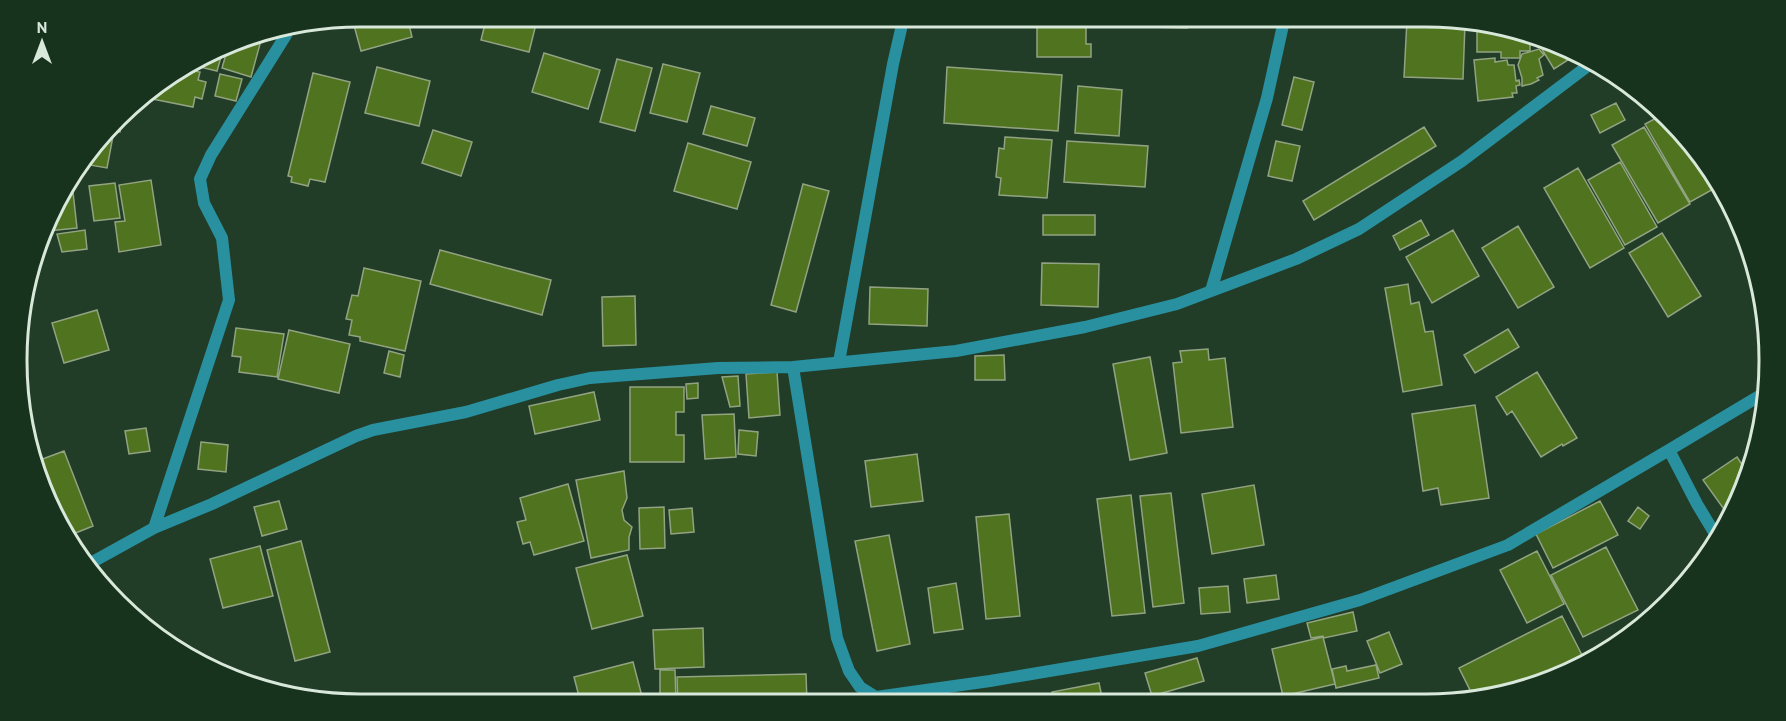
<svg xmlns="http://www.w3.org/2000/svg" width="1786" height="721" viewBox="0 0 1786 721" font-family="'PT Sans',sans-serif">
  <rect width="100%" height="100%" fill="#213c27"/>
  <path fill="#4f731f" stroke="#92a382" stroke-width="1.5" d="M360,16H407L412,37L361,51L352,18Z
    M487,16H538L529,52L481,40Z
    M1110,16H1150V27L1109,26Z
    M1152,16H1187V28L1152,27Z
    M1037,19L1086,20V44H1091V57H1037Z
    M1407,20L1465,23L1463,79L1404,77Z
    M1477,25L1530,34V51H1520V58H1501V52H1477Z
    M263,33L251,77L222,68L228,47L250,35Z
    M1548,41L1574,56L1554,69L1540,46Z
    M1539,49L1544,55L1539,59L1543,75L1537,78L1539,80L1531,84L1522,86V78L1518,65L1522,54Z
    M223,50L217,71L196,66Z
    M544,53L600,70L588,109L532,92Z
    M1495,58V62L1507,60L1508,65H1514L1516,81L1519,80L1520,85L1516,86L1517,93H1512L1513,97L1478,101L1474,60Z
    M617,59L652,68L635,131L600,122Z
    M663,64L700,73L687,122L650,113Z
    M377,67L430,81L419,126L365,113Z
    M947,67L1062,75L1058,131L944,123Z
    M189,70L200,72L198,80L206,82L202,99L195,97L193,107L142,97Z
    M313,73L350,82L325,182L310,179L308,186L291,182L292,177L288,176Z
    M220,74L242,79L236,101L215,96Z
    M1294,77L1314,82L1302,130L1282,125Z
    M1078,86L1122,90L1119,136L1075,133Z
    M1616,103L1625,120L1600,133L1591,115Z
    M711,106L755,118L747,146L703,134Z
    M123,115L120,132L110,131Z
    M1662,115L1717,187L1690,202L1645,124Z
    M1424,127L1436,146L1314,220L1303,201Z
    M1644,127L1690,204L1658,223L1612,145Z
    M433,130L472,142L461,176L422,163Z
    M107,135L113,136L107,168L84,164L85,161Z
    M1005,137L1052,140L1047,198L999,195L1001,178L996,177L999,148L1004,149Z
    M1067,141L1148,146L1145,187L1064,182Z
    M1276,141L1300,146L1292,181L1268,176Z
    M688,143L751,162L737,209L674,191Z
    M1620,162L1657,227L1625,245L1588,180Z
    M1578,168L1624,248L1590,268L1544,188Z
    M151,180L161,245L119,252L115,222L125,221L119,185Z
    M115,183L120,218L94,221L89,186Z
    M803,184L829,191L796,312L771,305Z
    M73,192L77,228L48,231L61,193Z
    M1043,215H1095V235H1043Z
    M1421,220L1429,235L1400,250L1393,236Z
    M1518,226L1554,287L1518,308L1482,248Z
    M85,230L87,249L62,252L57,234Z
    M1453,230L1479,276L1432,303L1406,257Z
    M1662,233L1701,296L1668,317L1629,253Z
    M440,250L551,280L542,315L430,284Z
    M1042,263L1099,264L1098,307L1041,305Z
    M364,268L421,281L405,351L360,341V337L349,335L352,320L346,319L352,295L358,296Z
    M1408,284L1411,304L1419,302L1425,332L1433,331L1442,385L1403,392L1385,288Z
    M870,287L928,289L927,326L869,324Z
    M635,296L636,345L603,346L602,297Z
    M97,310L109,350L64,363L52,323Z
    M236,328L284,334L277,377L239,372L241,357L232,356Z
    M1508,329L1519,347L1475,373L1464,355Z
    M289,330L350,344L339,393L278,379Z
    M1208,349L1209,360L1225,358L1233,427L1181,433L1173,363L1182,362L1180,351Z
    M389,351L404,355L400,377L384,373Z
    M1004,355L1005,380H975V356Z
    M1150,357L1167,453L1130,460L1113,364Z
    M777,372L780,415L749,418L746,374Z
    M1537,372L1577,438L1563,446L1562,444L1541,457L1512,411L1507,415L1496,397Z
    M738,376L740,406L730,407L722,377Z
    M698,383V398L687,399L686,384Z
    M630,387H684V412H676V435H684V462H630Z
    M594,392L600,420L535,434L529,406Z
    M1475,405L1489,498L1441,505L1438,488L1423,491L1412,414Z
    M734,414L736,457L705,459L702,415Z
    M146,428L150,451L129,454L125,431Z
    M739,430L758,432L756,456L738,454Z
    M201,442L228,445L226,472L198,469Z
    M64,451L93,526L68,536L40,460Z
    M917,454L923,501L871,507L865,461Z
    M1737,457L1749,475L1733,507L1726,512L1703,480Z
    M624,471L627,498L622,510L624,520L632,527L629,537V550L591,558L576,480Z
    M568,484L584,541L534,555L530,542L523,544L517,522L526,520L520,498Z
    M1254,485L1264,545L1212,554L1202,494Z
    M1171,493L1184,603L1153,607L1140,496Z
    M1131,495L1145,613L1112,616L1097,499Z
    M279,501L287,529L262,536L254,507Z
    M1600,501L1618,535L1553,568L1536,534Z
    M664,507L665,548L640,549L639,508Z
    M1638,507L1649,516L1640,529L1628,521Z
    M692,508L694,532L671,534L669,510Z
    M1009,514L1020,616L986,619L976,517Z
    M889,535L910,644L877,651L855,541Z
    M301,541L330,652L295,661L267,550Z
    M260,546L273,596L223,608L210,559Z
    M1606,547L1638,610L1583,637L1551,575Z
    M1537,551L1564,604L1527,623L1500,570Z
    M627,555L643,616L592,629L576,568Z
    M1276,575L1279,599L1247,603L1244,579Z
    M956,583L963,629L934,633L928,588Z
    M1228,586L1230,612L1201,614L1199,588Z
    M1353,612L1357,631L1324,638L1323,636L1311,638L1307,623Z
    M1562,616L1585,661L1557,678L1475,700L1459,668Z
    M703,628L704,667L655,669L653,630Z
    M1389,632L1402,664L1380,673L1367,641Z
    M1323,637L1335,684L1283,696L1272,649Z
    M1197,658L1204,681L1152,696L1145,673Z
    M633,662L644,704H581L574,677Z
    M1376,665L1379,678L1336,688L1332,669L1346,666L1347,671Z
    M660,670H675L676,703H660Z
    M806,674L807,703L678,704L677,677Z
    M1099,683L1103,702L1054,703L1052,692Z
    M1047,698V703H1001V702Z"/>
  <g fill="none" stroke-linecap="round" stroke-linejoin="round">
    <path stroke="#2990a0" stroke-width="12" d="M1211,291L1267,98L1285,16
      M839,362L893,64L904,16
      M793,367L837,638L849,671L860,687L876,697L990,681L1198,646L1360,600L1508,545L1669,450L1697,504L1718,539
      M1669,450L1761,395
      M154,528L229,300L222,238L204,203L200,179L211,155L286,35L287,29
      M87,565L154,528L212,504L356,436L373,430L466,412L558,385L590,378L718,368L793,367L956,351L1085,327L1177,304L1296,259L1359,229L1462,161L1589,65"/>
  </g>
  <path d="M0 0H1786V721H0ZM360 27H1426A333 333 0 0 1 1759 360V361A333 333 0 0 1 1426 694H360A333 333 0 0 1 27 361V360A333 333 0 0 1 360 27Z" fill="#17321d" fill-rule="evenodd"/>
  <path fill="none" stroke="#d8e8da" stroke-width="3" d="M360 27H1426A333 333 0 0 1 1759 360V361A333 333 0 0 1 1426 694H360A333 333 0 0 1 27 361V360A333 333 0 0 1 360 27Z"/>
  <g transform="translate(42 42)" stroke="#17321d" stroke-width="4.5" paint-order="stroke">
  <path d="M0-4.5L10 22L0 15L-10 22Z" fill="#d8e8da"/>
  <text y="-9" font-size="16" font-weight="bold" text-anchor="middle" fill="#d8e8da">N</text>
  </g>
</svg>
